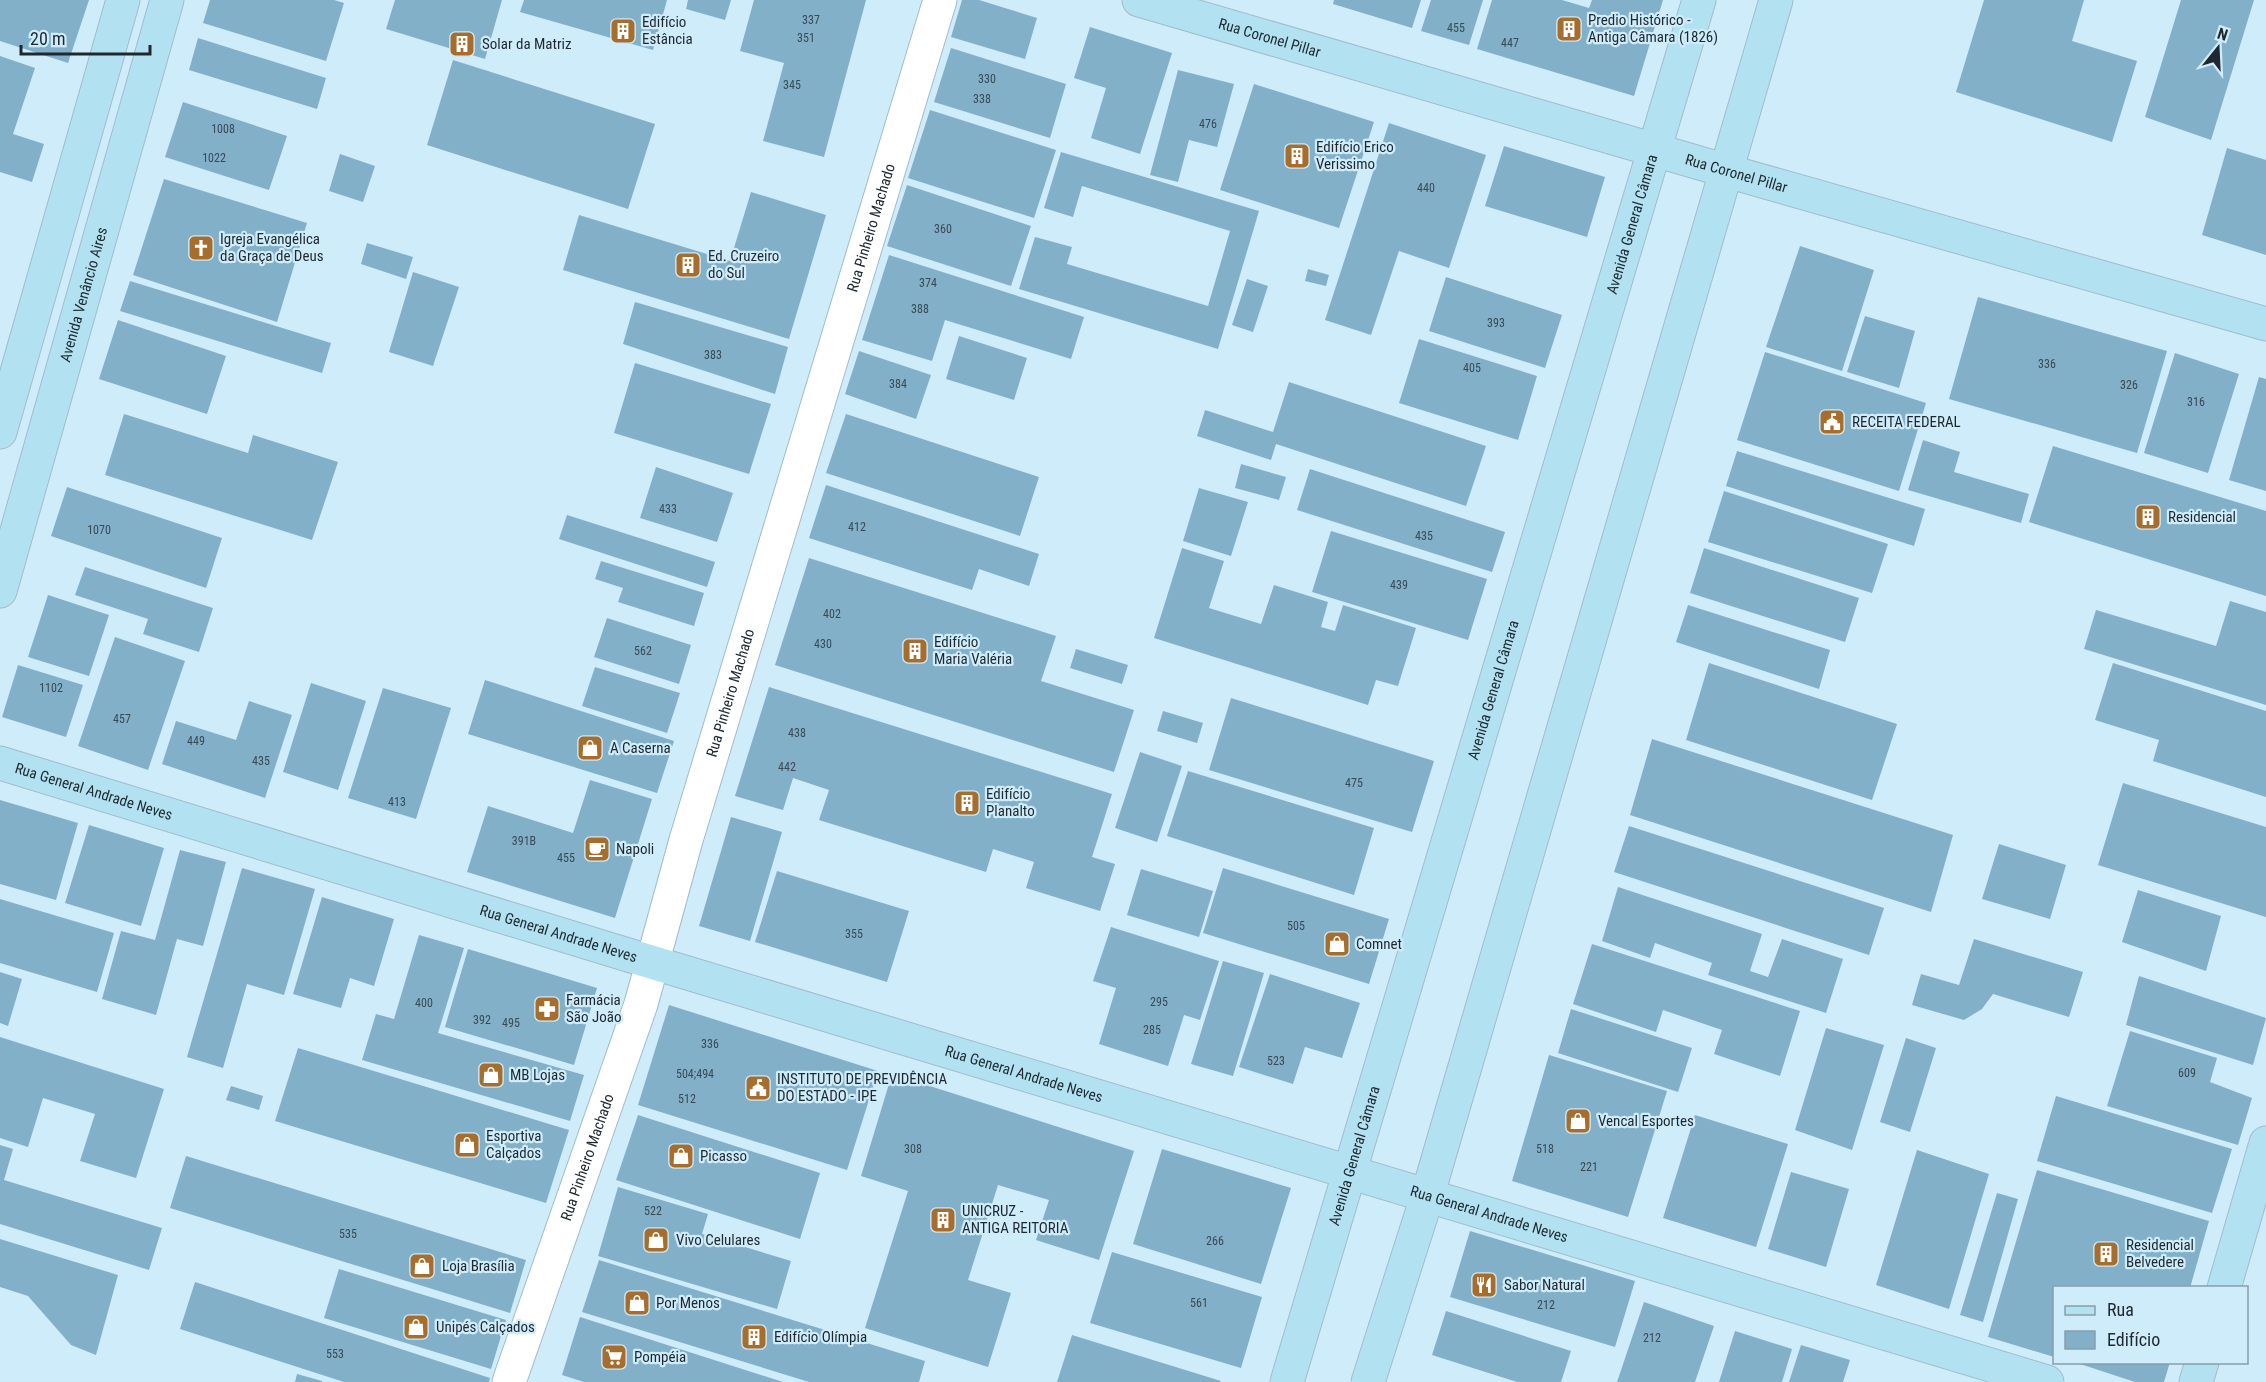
<svg xmlns="http://www.w3.org/2000/svg" width="2266" height="1382" viewBox="0 0 2266 1382" font-family="'Roboto Condensed',sans-serif">
  <rect width="100%" height="100%" fill="#cfecfb"/>
  <path fill="#83b0c9" d="M0,0H89L68,63L0,41Z
    M210,0H334L344,3L326,61L203,23Z
    M395,0H502L485,59L386,29Z
    M524,0H667L653,50L520,12Z
    M688,0H731L725,20L686,9Z
    M754,0H866L824,157L763,141L784,63L740,51Z
    M962,0H979L1037,18L1025,59L951,37Z
    M1334,0H1421L1412,28L1333,4Z
    M1431,0H1483L1469,45L1421,31Z
    M1492,0H1562L1589,8L1592,0H1663L1634,96L1477,49Z
    M1984,0H2084L2072,41L2137,61L2112,142L1956,92Z
    M2181,0H2254L2211,140L2145,117Z
    M1090,27L1172,53L1140,154L1091,138L1106,88L1074,78Z
    M198,38L326,78L317,109L189,70Z
    M951,48L1066,84L1050,138L934,102Z
    M0,56L35,68L13,134L44,144L32,182L0,172Z
    M453,60L655,124L628,209L427,145Z
    M1178,70L1234,84L1217,147L1189,140L1178,182L1150,175Z
    M1254,84L1374,122L1339,228L1220,190Z
    M183,102L287,136L269,190L165,157Z
    M930,110L1056,150L1034,218L908,178Z
    M1389,123L1486,155L1449,268L1399,251L1371,335L1325,320Z
    M1504,146L1605,177L1587,237L1485,206Z
    M2227,148L2266,160V255L2202,235Z
    M1061,152L1259,211L1218,349L1019,289L1035,237L1072,247L1067,264L1208,306L1230,231L1082,186L1073,217L1044,208Z
    M340,154L375,166L363,202L329,191Z
    M164,179L307,223L277,322L133,275Z
    M907,185L1031,226L1011,286L887,246Z
    M751,192L826,215L789,339L563,270L579,215L730,261Z
    M367,243L413,257L406,279L361,264Z
    M1800,246L1874,270L1842,371L1766,347Z
    M889,255L1084,317L1071,359L945,320L932,361L862,340Z
    M1308,269L1329,275L1326,286L1305,281Z
    M413,272L459,287L433,366L389,352Z
    M1446,277L1562,315L1545,368L1429,331Z
    M1247,279L1268,286L1253,332L1232,325Z
    M130,281L331,343L322,373L120,311Z
    M1978,297L2167,351L2137,453L1949,399Z
    M635,302L788,347L775,394L623,344Z
    M1865,316L1915,331L1899,388L1847,372Z
    M118,320L226,356L207,414L99,379Z
    M959,336L1027,358L1014,400L946,379Z
    M1419,339L1537,376L1518,440L1399,403Z
    M859,351L931,375L916,419L845,394Z
    M1765,352L1926,403L1899,491L1737,440Z
    M2175,353L2239,374L2208,473L2144,453Z
    M635,363L771,404L749,474L614,433Z
    M2259,377L2266,379V491L2229,480Z
    M1289,382L1486,446L1466,506L1276,444L1271,460L1197,436L1205,410L1273,432Z
    M124,414L248,453L253,435L338,462L312,540L105,475Z
    M846,414L1039,477L1020,536L826,473Z
    M1923,440L1960,452L1954,472L2029,494L2021,523L1908,490Z
    M2053,446L2266,511V596L2029,522Z
    M1737,451L1925,509L1914,546L1726,486Z
    M1241,464L1286,477L1279,500L1235,488Z
    M656,467L733,493L717,542L640,518Z
    M1310,469L1505,532L1492,572L1297,510Z
    M826,485L1039,554L1029,586L979,569L972,590L809,538Z
    M67,487L222,538L206,588L51,536Z
    M1199,488L1248,502L1231,556L1183,541Z
    M1724,491L1888,544L1872,593L1708,542Z
    M567,515L715,562L707,587L559,539Z
    M1331,531L1487,579L1468,640L1312,592Z
    M1182,548L1224,561L1209,608L1261,624L1274,585L1328,602L1321,627L1335,631L1343,605L1416,628L1398,686L1376,680L1368,705L1154,638Z
    M1704,548L1859,598L1845,642L1690,593Z
    M809,558L1056,636L1041,681L1134,710L1114,772L775,665Z
    M601,561L704,593L694,626L618,602L623,588L595,579Z
    M85,567L213,608L199,652L143,634L148,619L75,595Z
    M48,595L109,615L89,676L28,657Z
    M2230,601L2266,612V705L2084,649L2096,610L2216,646Z
    M1688,605L1830,650L1819,689L1676,642Z
    M607,618L691,645L679,684L594,657Z
    M115,637L185,661L148,770L78,746Z
    M1076,649L1128,665L1122,684L1070,668Z
    M1709,663L1897,724L1872,800L1686,740Z
    M2113,663L2266,711V797L2153,761L2159,740L2095,720Z
    M18,665L83,685L66,737L2,717Z
    M595,667L680,693L667,733L582,706Z
    M485,680L674,741L657,793L468,734Z
    M311,683L366,701L338,790L283,772Z
    M769,687L1112,794L1092,857L1115,864L1100,911L1026,888L1034,862L993,849L986,872L819,820L829,790L793,778L783,810L735,796Z
    M383,688L451,708L416,819L348,798Z
    M1231,698L1434,761L1412,832L1209,770Z
    M249,701L292,715L265,798L162,764L176,721L236,740Z
    M1163,711L1203,723L1197,743L1157,731Z
    M1652,739L1953,835L1931,912L1630,815Z
    M1140,752L1182,766L1157,842L1115,828Z
    M1188,771L1374,828L1354,895L1167,836Z
    M590,780L652,799L615,918L467,872L488,806L573,833Z
    M2123,783L2266,827V917L2098,865Z
    M0,800L78,823L56,900L0,884Z
    M731,817L782,832L750,941L699,926Z
    M89,825L164,848L141,926L65,903Z
    M1629,826L1884,908L1869,955L1614,872Z
    M1999,844L2066,865L2050,919L1982,899Z
    M180,850L226,862L203,946L177,939L156,1015L102,999L121,931L155,940Z
    M242,868L315,889L284,995L247,984L223,1068L187,1057Z
    M1223,868L1389,919L1369,984L1203,933Z
    M1141,869L1213,891L1199,937L1127,915Z
    M777,871L909,911L887,982L755,942Z
    M1618,887L1762,934L1750,971L1768,977L1782,939L1843,959L1826,1013L1708,975L1712,963L1655,943L1650,958L1602,941Z
    M2138,890L2221,916L2206,971L2122,942Z
    M322,897L394,919L374,986L350,978L341,1008L293,994Z
    M0,899L114,933L97,992L0,963Z
    M1111,927L1219,961L1200,1020L1184,1015L1168,1066L1099,1044L1116,988L1093,981Z
    M419,935L464,948L438,1033L584,1075L570,1121L362,1060L376,1014L394,1019Z
    M1974,939L2083,972L2069,1017L1993,994L1982,1009L1964,1020L1912,1005L1921,974L1959,985Z
    M1592,944L1800,1011L1780,1076L1714,1054L1722,1030L1663,1010L1656,1032L1573,1004Z
    M468,949L597,988L574,1065L445,1027Z
    M1223,961L1264,973L1233,1076L1191,1064Z
    M0,972L22,979L8,1026L0,1023Z
    M1270,974L1360,1003L1342,1058L1305,1047L1293,1084L1239,1067Z
    M2139,976L2266,1018L2253,1065L2126,1025Z
    M669,1005L878,1071L847,1170L638,1105Z
    M1571,1009L1692,1048L1678,1092L1558,1053Z
    M1826,1028L1884,1045L1852,1150L1795,1130Z
    M2130,1031L2217,1058L2210,1082L2252,1098L2238,1145L2107,1106Z
    M0,1037L164,1089L136,1178L80,1161L95,1114L43,1098L28,1147L0,1138Z
    M1906,1038L1936,1048L1910,1132L1880,1122Z
    M298,1048L569,1130L546,1203L275,1121Z
    M1549,1055L1667,1091L1628,1217L1512,1181Z
    M892,1074L1134,1151L1099,1260L1036,1240L1049,1200L998,1185L968,1280L1011,1293L988,1367L865,1328L908,1191L861,1176Z
    M231,1086L263,1096L259,1110L226,1100Z
    M2056,1096L2232,1149L2212,1213L2037,1161Z
    M638,1115L820,1173L800,1239L616,1180Z
    M1695,1115L1788,1144L1756,1247L1663,1218Z
    M0,1145L13,1149L4,1180L162,1228L149,1270L0,1224Z
    M1162,1149L1291,1188L1261,1284L1133,1244Z
    M1917,1150L1989,1174L1949,1309L1876,1285Z
    M186,1156L526,1260L510,1313L170,1208Z
    M2037,1170L2209,1221L2190,1288H2054V1357L1988,1337Z
    M1791,1172L1849,1189L1826,1267L1768,1249Z
    M618,1187L708,1214L702,1234L791,1261L777,1309L598,1256Z
    M1997,1193L2018,1199L1983,1322L1960,1315Z
    M1470,1231L1635,1281L1615,1347L1450,1297Z
    M0,1239L118,1275L96,1355L71,1345L28,1296L0,1287Z
    M1112,1252L1262,1297L1241,1368L1090,1323Z
    M599,1260L925,1361L919,1382H809L582,1312Z
    M339,1269L506,1320L491,1369L324,1318Z
    M195,1282L490,1378L489,1382H344L180,1329Z
    M1644,1302L1714,1326L1695,1382H1617Z
    M1446,1311L1571,1351L1561,1382H1517L1432,1355Z
    M580,1317L783,1382H584L562,1375Z
    M1735,1331L1792,1349L1782,1382H1719Z
    M1072,1335L1221,1381L1220,1382H1057Z
    M1801,1345L1850,1360L1843,1382H1789Z
    M2074,1362H2170L2164,1382H2135Z
    M297,1374L322,1381V1382H295Z"/>
  <g fill="none" stroke-linecap="round" stroke-linejoin="round">
    <g stroke="#a1bccb" stroke-width="35">
      <g id="street">
        <path id="s1" d="M509,1382L641,1004L686,840L940,0"/>
      </g>
    </g>
    <g stroke="#a1bccb" stroke-width="35">
      <g id="secondary">
        <path id="s2" d="M1139,0L1727,171L2266,324"/>
        <path d="M0,432L123,0"/>
        <path id="s3" d="M0,591L167,0"/>
        <path id="s4" d="M0,763L651,962L2047,1382"/>
        <path d="M2224,1288L2266,1143"/>
        <path id="s5" d="M1287,1382L1699,0"/>
        <path d="M1368,1382L1427,1197L1776,0"/>
        <path d="M2196,1382L2202,1362"/>
      </g>
    </g>
    <use href="#street" stroke="#fff" stroke-width="33"/>
    <use href="#secondary" stroke="#b2e2f2" stroke-width="33"/>
  </g>
  <defs>
    <g id="building-square" transform="scale(1.35)"><rect x="-9" y="-9" width="18" height="18" rx="4" fill="#a66d2c" stroke="#cfecfb"/><path d="M-4-6H4V6H1V3H-1V6H-4ZM-2.5-4.3h1.7v1.8h-1.7ZM.8-4.3h1.7v1.8H.8ZM-2.5-1h1.7V.8h-1.7ZM.8-1h1.7V.8H.8Z" fill="#fff"/></g>
    <g id="church-square" transform="scale(1.35)"><rect x="-9" y="-9" width="18" height="18" rx="4" fill="#a66d2c" stroke="#cfecfb"/><path d="M-1.2-6h2.4v3.5h3.3v2.4h-3.3V6h-2.4V-.1h-3.3v-2.4h3.3Z" fill="#fff"/></g>
    <g id="civic-square" transform="scale(1.35)"><rect x="-9" y="-9" width="18" height="18" rx="4" fill="#a66d2c" stroke="#cfecfb"/><path d="M-.6-6.5H3V-4.5H.6V-3L4-1V1h2V6H-6V1h2V-1L-.6-3ZM-1.2 2.5V6h2.4V2.5Z" fill="#fff"/></g>
    <g id="shop-square" transform="scale(1.35)"><rect x="-9" y="-9" width="18" height="18" rx="4" fill="#a66d2c" stroke="#cfecfb"/><path d="M-5-2.5h2.3a2.7 3.5 0 0 1 5.4 0H5L5.5 6h-11ZM-1.5-2.5h3a1.5 2.3 0 0 0-3 0Z" fill="#fff"/></g>
    <g id="cafe-square" transform="scale(1.35)"><rect x="-9" y="-9" width="18" height="18" rx="4" fill="#a66d2c" stroke="#cfecfb"/><path d="M-5.5-4.5H6V0H3Q3 3.5 0 3.5H-2.5Q-5.5 3.5-5.5 0ZM3-3.2v2h1.7v-2ZM-6 4.5H4V6H-6Z" fill="#fff"/></g>
    <g id="pharmacy-square" transform="scale(1.35)"><rect x="-9" y="-9" width="18" height="18" rx="4" fill="#a66d2c" stroke="#cfecfb"/><path d="M-2-6h4v4h4v4h-4v4h-4v-4h-4v-4h4Z" fill="#fff"/></g>
    <g id="restaurant-square" transform="scale(1.35)"><rect x="-9" y="-9" width="18" height="18" rx="4" fill="#a66d2c" stroke="#cfecfb"/><path d="M-5-6h1v4h1v-4h1v4h1v-4h1v5L-1.5 .5V6h-2V.5L-5-1ZM5-6V6H3V1.5H1.5Q1.5-4 5-6Z" fill="#fff"/></g>
    <g id="supermarket-square" transform="scale(1.35)"><rect x="-9" y="-9" width="18" height="18" rx="4" fill="#a66d2c" stroke="#cfecfb"/><path d="M-6-5.5h2.5l.6 2H6L4.5 2H-2.5L-4.4-4H-6ZM-1.5 3.2a1.3 1.3 0 1 0 .1 0ZM3 3.2a1.3 1.3 0 1 0 .1 0Z" fill="#fff"/></g>
  </defs>
  <g fill-rule="evenodd">
    <use href="#building-square" x="1569" y="29"/>
    <use href="#building-square" x="623" y="31"/>
    <use href="#building-square" x="462" y="44"/>
    <use href="#building-square" x="1297" y="156"/>
    <use href="#church-square" x="201" y="248"/>
    <use href="#building-square" x="688" y="265"/>
    <use href="#civic-square" x="1832" y="422"/>
    <use href="#building-square" x="2148" y="517"/>
    <use href="#building-square" x="915" y="651"/>
    <use href="#shop-square" x="590" y="748"/>
    <use href="#building-square" x="967" y="803"/>
    <use href="#cafe-square" x="597" y="849"/>
    <use href="#shop-square" x="1337" y="944"/>
    <use href="#pharmacy-square" x="547" y="1009"/>
    <use href="#shop-square" x="491" y="1075"/>
    <use href="#civic-square" x="758" y="1088"/>
    <use href="#shop-square" x="1578" y="1121"/>
    <use href="#shop-square" x="467" y="1145"/>
    <use href="#shop-square" x="681" y="1156"/>
    <use href="#building-square" x="943" y="1220"/>
    <use href="#shop-square" x="656" y="1240"/>
    <use href="#building-square" x="2106" y="1254"/>
    <use href="#shop-square" x="422" y="1266"/>
    <use href="#restaurant-square" x="1484" y="1285"/>
    <use href="#shop-square" x="637" y="1303"/>
    <use href="#shop-square" x="416" y="1327"/>
    <use href="#building-square" x="754" y="1337"/>
    <use href="#supermarket-square" x="614" y="1357"/>
  </g>
  <g text-anchor="middle" stroke-width="4.5" stroke-linejoin="round" paint-order="stroke">
    <g font-size="12" fill="#374a55">
      <text x="811" y="24">337</text>
      <text x="1456" y="32">455</text>
      <text x="806" y="42">351</text>
      <text x="1510" y="47">447</text>
      <text x="987" y="83">330</text>
      <text x="792" y="89">345</text>
      <text x="982" y="103">338</text>
      <text x="1208" y="128">476</text>
      <text x="223" y="133">1008</text>
      <text x="214" y="162">1022</text>
      <text x="1426" y="192">440</text>
      <text x="943" y="233">360</text>
      <text x="928" y="287">374</text>
      <text x="920" y="313">388</text>
      <text x="1496" y="327">393</text>
      <text x="713" y="359">383</text>
      <text x="2047" y="368">336</text>
      <text x="1472" y="372">405</text>
      <text x="898" y="388">384</text>
      <text x="2129" y="389">326</text>
      <text x="2196" y="406">316</text>
      <text x="668" y="513">433</text>
      <text x="857" y="531">412</text>
      <text x="99" y="534">1070</text>
      <text x="1424" y="540">435</text>
      <text x="1399" y="589">439</text>
      <text x="832" y="618">402</text>
      <text x="823" y="648">430</text>
      <text x="643" y="655">562</text>
      <text x="51" y="692">1102</text>
      <text x="122" y="723">457</text>
      <text x="797" y="737">438</text>
      <text x="196" y="745">449</text>
      <text x="261" y="765">435</text>
      <text x="787" y="771">442</text>
      <text x="1354" y="787">475</text>
      <text x="397" y="806">413</text>
      <text x="524" y="845">391B</text>
      <text x="566" y="862">455</text>
      <text x="1296" y="930">505</text>
      <text x="854" y="938">355</text>
      <text x="1159" y="1006">295</text>
      <text x="424" y="1007">400</text>
      <text x="482" y="1024">392</text>
      <text x="511" y="1027">495</text>
      <text x="1152" y="1034">285</text>
      <text x="710" y="1048">336</text>
      <text x="1276" y="1065">523</text>
      <text x="2187" y="1077">609</text>
      <text x="695" y="1078">504;494</text>
      <text x="687" y="1103">512</text>
      <text x="913" y="1153">308</text>
      <text x="1545" y="1153">518</text>
      <text x="1589" y="1171">221</text>
      <text x="653" y="1215">522</text>
      <text x="348" y="1238">535</text>
      <text x="1215" y="1245">266</text>
      <text x="1199" y="1307">561</text>
      <text x="1546" y="1309">212</text>
      <text x="1652" y="1342">212</text>
      <text x="335" y="1358">553</text>
    </g>
    <g font-size="15" fill="#1e282e" stroke="#cfecfb" text-anchor="start">
      <text x="1588" y="25">Predio Histórico -<tspan x="1588" dy="17">Antiga Câmara (1826)</tspan></text>
      <text x="642" y="27">Edifício<tspan x="642" dy="17">Estância</tspan></text>
      <text x="482" y="49">Solar da Matriz</text>
      <text x="1316" y="152">Edifício Erico<tspan x="1316" dy="17">Verissimo</tspan></text>
      <text x="220" y="244">Igreja Evangélica<tspan x="220" dy="17">da Graça de Deus</tspan></text>
      <text x="708" y="261">Ed. Cruzeiro<tspan x="708" dy="17">do Sul</tspan></text>
      <text x="1852" y="427">RECEITA FEDERAL</text>
      <text x="2168" y="522">Residencial</text>
      <text x="934" y="647">Edifício<tspan x="934" dy="17">Maria Valéria</tspan></text>
      <text x="610" y="753">A Caserna</text>
      <text x="986" y="799">Edifício<tspan x="986" dy="17">Planalto</tspan></text>
      <text x="616" y="854">Napoli</text>
      <text x="1356" y="949">Comnet</text>
      <text x="566" y="1005">Farmácia<tspan x="566" dy="17">São João</tspan></text>
      <text x="510" y="1080">MB Lojas</text>
      <text x="777" y="1084">INSTITUTO DE PREVIDÊNCIA<tspan x="777" dy="17">DO ESTADO - IPE</tspan></text>
      <text x="1598" y="1126">Vencal Esportes</text>
      <text x="486" y="1141">Esportiva<tspan x="486" dy="17">Calçados</tspan></text>
      <text x="700" y="1161">Picasso</text>
      <text x="962" y="1216">UNICRUZ -<tspan x="962" dy="17">ANTIGA REITORIA</tspan></text>
      <text x="676" y="1245">Vivo Celulares</text>
      <text x="2126" y="1250">Residencial<tspan x="2126" dy="17">Belvedere</tspan></text>
      <text x="442" y="1271">Loja Brasília</text>
      <text x="1504" y="1290">Sabor Natural</text>
      <text x="656" y="1308">Por Menos</text>
      <text x="436" y="1332">Unipés Calçados</text>
      <text x="774" y="1342">Edifício Olímpia</text>
      <text x="634" y="1362">Pompéia</text>
    </g>
    <g font-size="15" fill="#1e282e" stroke="#cfecfb">
      <text dy="5" stroke="none"><textPath href="#s2" startOffset="136">Rua Coronel Pillar</textPath></text>
      <text dy="5" stroke="none"><textPath href="#s2" startOffset="622">Rua Coronel Pillar</textPath></text>
      <text dy="5" stroke="none"><textPath href="#s5" startOffset="1208">Avenida General Câmara</textPath></text>
      <text dy="5" stroke="none"><textPath href="#s1" startOffset="1210">Rua Pinheiro Machado</textPath></text>
      <text dy="5" stroke="none"><textPath href="#s3" startOffset="308">Avenida Venâncio Aires</textPath></text>
      <text dy="5" stroke="none"><textPath href="#s5" startOffset="722">Avenida General Câmara</textPath></text>
      <text dy="5" stroke="none"><textPath href="#s1" startOffset="724">Rua Pinheiro Machado</textPath></text>
      <text dy="5" stroke="none"><textPath href="#s4" startOffset="98">Rua General Andrade Neves</textPath></text>
      <text dy="5" stroke="none"><textPath href="#s4" startOffset="584">Rua General Andrade Neves</textPath></text>
      <text dy="5" stroke="none"><textPath href="#s4" startOffset="1070">Rua General Andrade Neves</textPath></text>
      <text dy="5" stroke="none"><textPath href="#s1" startOffset="238">Rua Pinheiro Machado</textPath></text>
      <text dy="5" stroke="none"><textPath href="#s5" startOffset="236">Avenida General Câmara</textPath></text>
      <text dy="5" stroke="none"><textPath href="#s4" startOffset="1556">Rua General Andrade Neves</textPath></text>
    </g>
  </g>
  <rect x="2053" y="1286" width="195" height="78" fill="#cfecfb" stroke="#889ea9" stroke-width="1.5"/>
  <rect x="2065" y="1306" width="30" height="9" fill="#b2e2f2" stroke="#889ea9" stroke-width="1.5"/>
  <text x="2107" y="1316" font-size="18" fill="#1e282e">Rua</text>
  <rect x="2065" y="1331" width="30" height="18" fill="#83b0c9" stroke="#889ea9" stroke-width="1.5"/>
  <text x="2107" y="1346" font-size="18" fill="#1e282e">Edifício</text>
  <g transform="translate(2218 48) rotate(18)" stroke="#cfecfb" stroke-width="4.5" paint-order="stroke">
  <path d="M0-4.5L10 22L0 15L-10 22Z" fill="#1e282e"/>
  <text y="-9" font-size="16" font-weight="bold" text-anchor="middle" fill="#1e282e">N</text>
  </g>
  <path d="M21 45v9h129v-9" fill="none" stroke="#1e282e" stroke-width="3"/>
  <text x="30" y="45" font-size="18" fill="#1e282e" stroke="#cfecfb" stroke-width="4.5" paint-order="stroke">20 m</text>
</svg>
